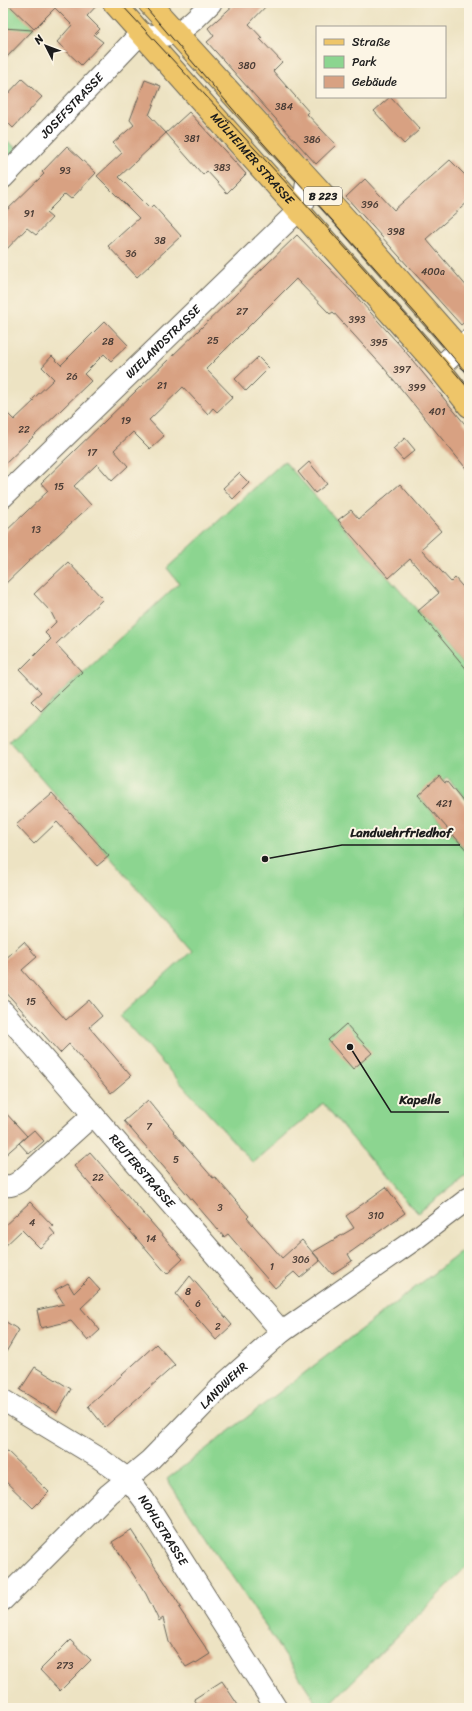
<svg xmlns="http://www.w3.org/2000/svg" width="472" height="1711" viewBox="0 0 472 1711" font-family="Sriracha,sans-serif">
  <rect width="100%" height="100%" fill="#fcf5e5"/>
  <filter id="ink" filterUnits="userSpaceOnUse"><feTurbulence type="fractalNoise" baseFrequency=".025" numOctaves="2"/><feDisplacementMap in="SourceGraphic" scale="8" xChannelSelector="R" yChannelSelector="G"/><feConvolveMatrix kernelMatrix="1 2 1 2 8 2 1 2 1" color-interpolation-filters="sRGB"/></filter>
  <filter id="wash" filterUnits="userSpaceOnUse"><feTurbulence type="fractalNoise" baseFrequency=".012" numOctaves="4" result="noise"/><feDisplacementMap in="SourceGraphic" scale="16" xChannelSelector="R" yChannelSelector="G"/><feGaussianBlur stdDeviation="0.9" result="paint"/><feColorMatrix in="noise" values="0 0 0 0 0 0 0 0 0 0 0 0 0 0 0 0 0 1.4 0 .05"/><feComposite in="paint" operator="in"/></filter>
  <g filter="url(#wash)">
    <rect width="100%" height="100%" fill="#ede3c3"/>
    <path fill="#8cd590" stroke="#547856" d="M3,3H58L3,61Z
      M3,138L19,150L3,166Z
      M284,461L418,611L469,672V803L447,777L421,799L469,854V1173L418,1213L399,1194L323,1103L253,1163L120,1016L192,951L9,741L179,583L167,568Z
      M469,1246V1564L326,1708H320L167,1479Z"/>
    <g id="blocks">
      <path fill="#d8a182" d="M7,3H99L87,16L100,29L94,35L103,42L81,65L57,42L72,25L55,8L34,29Z
        M236,3H269L249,24L262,38L260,39L282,62L273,71L309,112L307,114L336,145L316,164L207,42L214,36L208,28Z
        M3,28L33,30L3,61Z
        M22,79L42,97L13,128L3,118V99Z
        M145,80L161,86L149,115L166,133L119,177L150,208L153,205L181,236L137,277L108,246L139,218L97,176L122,153L113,143L134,125L130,120Z
        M390,97L420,129L404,144L374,111Z
        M189,112L246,174L227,193L207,171L203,175L166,133Z
        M67,146L96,173L71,199L65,194L46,213L52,218L36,235L27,228L3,253V214L44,174L42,172Z
        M450,160L469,179V201L426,239L469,289V318L461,325L346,197L365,179L394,210Z
        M297,235L354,294L404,350L469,429V472L384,368L333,312L330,314L296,279L206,369L233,397L217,412L213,408L208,414L183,387L149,420L164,436L150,449L133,432L114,450L128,466L112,481L97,464L74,486L91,505L48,544V543L3,586V534L48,491L41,483Z
        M105,321L128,345L111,361L104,354L84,374L91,381L3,466V409L14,420L34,401L32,400L54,379L42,367L52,356L61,365Z
        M258,357L269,368L246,391L235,379Z
        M405,438L415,450L403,460L393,449Z
        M309,462L327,484L315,493L298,472Z
        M239,473L249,483L233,499L223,488Z
        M400,484L441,531L421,549L451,582L455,578L469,594V672L418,611L439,593L410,559L389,578L338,520L351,510L359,519Z
        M68,562L103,599L56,644L82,672L41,711L31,701L41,692L20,670L51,639L45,633L56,622L51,612L34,594Z
        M439,776L445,783L447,782L469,809V853L418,795Z
        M52,793L109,856L97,866L57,822L34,844L16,825Z
        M24,942L37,957L22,970L66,1020L89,1000L102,1016L89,1027L131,1076L111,1093L69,1044L60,1053L3,989V961Z
        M346,1024L372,1053L353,1069L328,1040Z
        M148,1100L174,1131L173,1132L213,1178L215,1177L249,1216L247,1218L282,1258L302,1240L320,1261L300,1278L294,1272L275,1288L228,1234L224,1237L124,1121Z
        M3,1110L27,1136L3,1157Z
        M34,1130L44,1141L29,1154L19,1143Z
        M90,1152L183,1259L167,1274L74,1166Z
        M386,1187L405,1213L348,1254L352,1261L332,1274L313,1252L354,1228L346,1216Z
        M30,1202L53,1226L50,1228L55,1234L40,1248L22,1230L3,1248V1227Z
        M190,1276L232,1325L216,1340L176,1294Z
        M89,1278L100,1290L81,1308L100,1330L88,1341L71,1321L41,1328L37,1310L64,1304L55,1290L68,1283L74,1293Z
        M3,1320L19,1330L3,1357Z
        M156,1344L175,1365L105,1427L88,1406Z
        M35,1367L71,1389L57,1413L20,1390Z
        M3,1447L49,1492L33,1508L3,1479Z
        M131,1530L181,1607L179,1608L210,1654L196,1663L195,1662L186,1667L169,1642L163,1618L159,1621L146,1594L112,1542Z
        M70,1640L91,1660L60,1691L40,1670Z
        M222,1681L240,1708H200L194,1699Z"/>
    </g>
  </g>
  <g filter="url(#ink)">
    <use href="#blocks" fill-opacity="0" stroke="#656256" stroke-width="1"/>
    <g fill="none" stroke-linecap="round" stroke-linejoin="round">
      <g stroke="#656256" stroke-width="23">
        <g id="minor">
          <path id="s1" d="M3,178L141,33C175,43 189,25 211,3"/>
          <path d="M439,368L469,340"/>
          <path id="s2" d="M3,497L299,210L304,202L307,178"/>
          <path id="s3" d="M3,1011L282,1332"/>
          <path d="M3,1185C10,1187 14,1185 20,1181L93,1115"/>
          <path id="s4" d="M3,1400L99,1458L128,1479L144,1500L276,1708"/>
          <path id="s5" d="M3,1600L109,1494L150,1460L227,1381L282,1332L414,1240L469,1198"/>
        </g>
      </g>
      <g stroke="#656256" stroke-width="24">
        <g id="major">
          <path id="s6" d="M114,3L439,368L469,406"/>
          <path d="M149,3L344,217L469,359"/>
        </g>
      </g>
      <use href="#minor" stroke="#fff" stroke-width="21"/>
      <use href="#major" stroke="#eec569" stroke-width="22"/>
      <path stroke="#1c1c1c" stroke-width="1" d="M120,3L304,202L412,322L469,389
        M142,3L237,114L417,315L469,376"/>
    </g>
  </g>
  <g text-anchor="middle" stroke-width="4" stroke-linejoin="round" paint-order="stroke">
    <g font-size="10" fill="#4b3d36">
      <text x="247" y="69">380</text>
      <text x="284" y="110">384</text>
      <text x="192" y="142">381</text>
      <text x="312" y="143">386</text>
      <text x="222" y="171">383</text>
      <text x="65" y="174">93</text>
      <text x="370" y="208">396</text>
      <text x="29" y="217">91</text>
      <text x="396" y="235">398</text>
      <text x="160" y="244">38</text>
      <text x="131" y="257">36</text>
      <text x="433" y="275">400a</text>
      <text x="242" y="315">27</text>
      <text x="357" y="323">393</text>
      <text x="213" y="344">25</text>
      <text x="108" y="345">28</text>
      <text x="379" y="346">395</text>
      <text x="402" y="373">397</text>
      <text x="72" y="380">26</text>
      <text x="162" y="389">21</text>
      <text x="417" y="391">399</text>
      <text x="437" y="415">401</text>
      <text x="126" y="424">19</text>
      <text x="24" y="433">22</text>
      <text x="92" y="456">17</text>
      <text x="59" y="490">15</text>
      <text x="36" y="533">13</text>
      <text x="444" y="807">421</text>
      <text x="31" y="1005">15</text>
      <text x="149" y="1130">7</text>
      <text x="176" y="1163">5</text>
      <text x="98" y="1181">22</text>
      <text x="220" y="1211">3</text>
      <text x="376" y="1219">310</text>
      <text x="32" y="1226">4</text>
      <text x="151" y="1242">14</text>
      <text x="301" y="1263">306</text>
      <text x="272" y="1270">1</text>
      <text x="188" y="1295">8</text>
      <text x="198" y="1307">6</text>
      <text x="218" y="1330">2</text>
      <text x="65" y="1669">273</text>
    </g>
    <rect fill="#fcf5e5" stroke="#5f5d58" stroke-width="1" x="304" y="187" width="38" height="18" rx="3"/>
    <g font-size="11" font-weight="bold" fill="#1c1c1c">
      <text x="323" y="200">B 223</text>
    </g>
    <g font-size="12" fill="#1c1c1c" stroke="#fcf5e5">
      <text dy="4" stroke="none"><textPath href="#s1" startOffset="100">JOSEFSTRASSE</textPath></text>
      <text dy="4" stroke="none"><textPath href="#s6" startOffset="208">MÜLHEIMER STRASSE</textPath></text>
      <text dy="4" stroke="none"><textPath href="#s2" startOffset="223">WIELANDSTRASSE</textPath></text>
      <text dy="4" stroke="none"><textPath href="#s3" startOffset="212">REUTERSTRASSE</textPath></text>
      <text dy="4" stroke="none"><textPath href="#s5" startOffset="308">LANDWEHR</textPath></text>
      <text dy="4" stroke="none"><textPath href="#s4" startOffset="210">NOHLSTRASSE</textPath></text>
    </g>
  </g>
  <path fill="none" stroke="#1c1c1c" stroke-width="1.5" d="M265 859L342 845H460M350 1047L391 1112H449"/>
  <g fill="#1c1c1c" stroke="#fcf5e5" stroke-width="1.5">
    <circle cx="265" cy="859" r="4"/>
    <circle cx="350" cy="1047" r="4"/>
  </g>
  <g font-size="13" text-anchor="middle" font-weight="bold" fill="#1c1c1c" stroke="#fcf5e5" stroke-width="4" stroke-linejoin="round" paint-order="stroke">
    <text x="401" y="837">Landwehrfriedhof</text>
    <text x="420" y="1104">Kapelle</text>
  </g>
  <rect width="472" height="1711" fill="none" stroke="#fcf5e5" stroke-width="16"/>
  <rect x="316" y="26" width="130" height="72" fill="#fcf5e5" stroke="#a29e95"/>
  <rect x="324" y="39" width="20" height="6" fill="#eec569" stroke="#a29e95"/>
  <text x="352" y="46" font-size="12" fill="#1c1c1c">Straße</text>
  <rect x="324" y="56" width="20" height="12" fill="#8cd590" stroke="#a29e95"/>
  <text x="352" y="66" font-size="12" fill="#1c1c1c">Park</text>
  <rect x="324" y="76" width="20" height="12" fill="#d8a182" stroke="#a29e95"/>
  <text x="352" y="86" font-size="12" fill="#1c1c1c">Gebäude</text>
  <g transform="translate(46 46) rotate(312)" stroke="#fcf5e5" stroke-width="3" paint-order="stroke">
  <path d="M0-3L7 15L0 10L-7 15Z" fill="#1c1c1c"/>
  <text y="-6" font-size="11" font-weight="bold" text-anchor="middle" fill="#1c1c1c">N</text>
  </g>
</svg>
